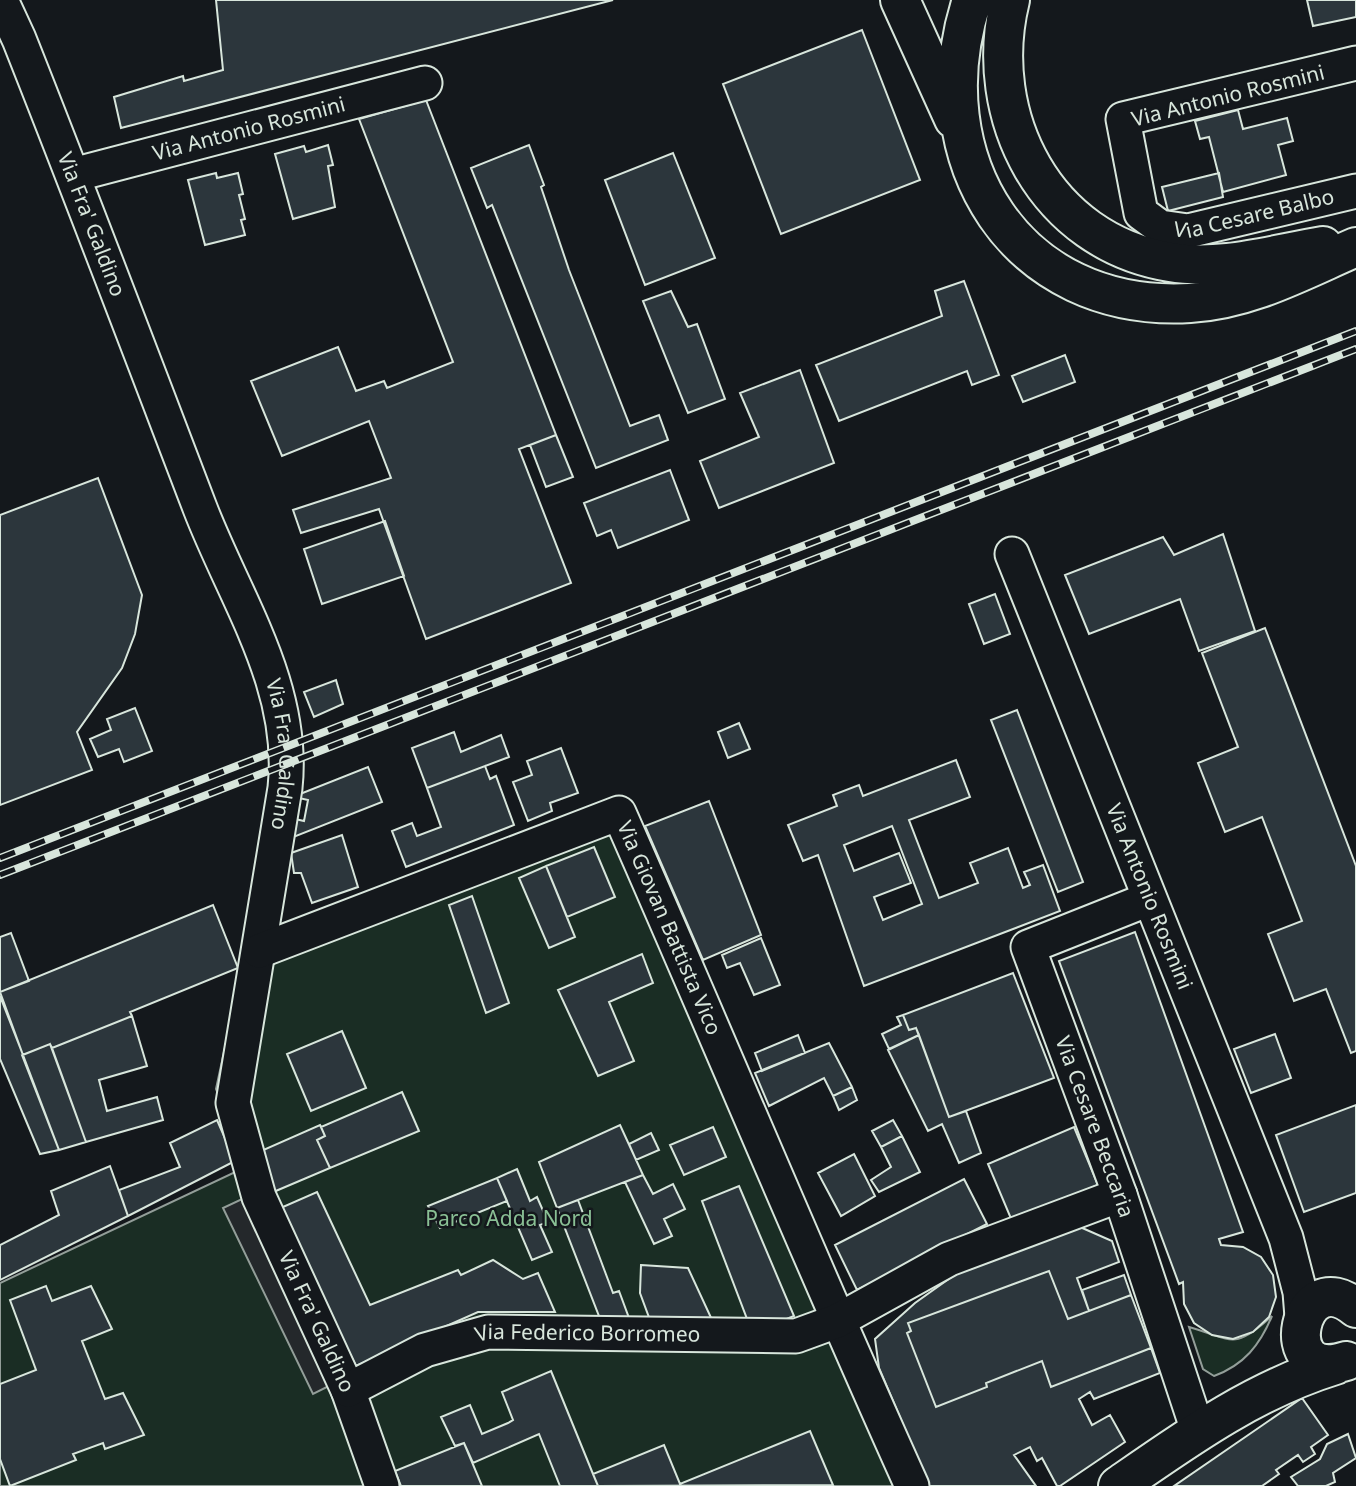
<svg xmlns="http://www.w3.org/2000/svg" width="1356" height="1486" viewBox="0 0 1356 1486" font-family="'Noto Sans',sans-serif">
  <rect width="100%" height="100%" fill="#14181c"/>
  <path fill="#1a2d24" stroke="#939e99" stroke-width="2" d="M614,798L923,1486H0V1283L246,1167L216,1089L246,950Z
    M1272,1316C1260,1345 1244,1365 1214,1376L1203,1369L1189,1327C1233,1340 1234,1351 1272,1316Z"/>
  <path fill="#24282b" stroke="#939e99" stroke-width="2" d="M242,1199L331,1385L313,1394L223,1208Z"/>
  <path fill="#2c363c" stroke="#d8e6dc" stroke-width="2" fill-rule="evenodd" d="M216,0H613L121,128L114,97L183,76L184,81L223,70Z
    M1307,0H1356V17L1313,26Z
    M862,30L920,180L781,234L723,84Z
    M426,100L556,435L519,449L571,583L426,639L379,509L301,533L293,510L391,478L369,421L282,456L251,381L338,347L356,391L384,381L387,388L453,362L359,119Z
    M1238,110L1243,129L1287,118L1293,141L1278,145L1286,175L1223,192L1209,137L1200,139L1195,121Z
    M328,145L333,165L328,166L335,207L293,219L275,154L304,146L306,152Z
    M529,145L544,185L541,187L569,270L630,426L659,415L668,440L596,468L492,205L487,208L471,168Z
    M673,153L715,258L645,285L605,180Z
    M216,173L217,178L238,173L243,194L239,195L245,219L241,220L245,235L205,245L188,180Z
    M1219,173L1223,197L1168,211L1162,187Z
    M964,281L999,375L972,385L967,371L839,421L816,365L942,316L935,291Z
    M671,291L688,327L697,324L725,399L688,413L643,301Z
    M1065,355L1075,382L1023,402L1012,376Z
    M800,370L834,463L719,508L700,461L759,437L740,393Z
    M556,435L573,477L546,487L530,445Z
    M670,470L689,520L618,548L611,530L597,536L584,503Z
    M98,478L142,595L135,634L122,668L77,732L92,770L0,805V515Z
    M385,521L404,576L322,604L304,549Z
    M1223,534L1255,631L1199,651L1180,599L1089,634L1065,575L1163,537L1174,555Z
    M995,594L1010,634L984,644L969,604Z
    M1265,628L1356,866V1051L1351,1053L1326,989L1294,1001L1268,934L1302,921L1262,817L1225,832L1198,763L1238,747L1202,653Z
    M336,680L343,704L314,717L304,692Z
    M135,708L152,751L124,762L119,749L98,757L90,739L111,730L107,719Z
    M1017,710L1083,882L1058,892L991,720Z
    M739,723L750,749L728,758L718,732Z
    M454,732L461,752L501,735L509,757L427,788L412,748Z
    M561,748L578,793L550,803L552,811L528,821L513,782L532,775L527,761Z
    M956,760L970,797L909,820L939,898L978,883L970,863L1008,848L1023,888L1030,885L1024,872L1043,865L1060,911L864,986L818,855L803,861L788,825L837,806L833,795L859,785L863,796ZM892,826L922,904L883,920L874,897L911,883L899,853L854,871L844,845Z
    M485,766L490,779L496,776L514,825L406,867L392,831L412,823L417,836L441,827L427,788Z
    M368,767L382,802L291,838L295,819L304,821L308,800L299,798L300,794Z
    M709,801L761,935L703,960L645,826Z
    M342,835L358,887L312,903L301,873H294L291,853Z
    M594,847L615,897L567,917L546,866Z
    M546,866L575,937L549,948L519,878Z
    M472,896L509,1003L486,1013L449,905Z
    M213,905L238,968L130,1012L132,1016L52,1048L50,1044L23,1055L0,992Z
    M1135,932L1243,1232L1219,1239L1221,1245L1243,1247L1261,1257L1273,1275L1276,1297L1269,1317L1253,1332L1233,1339L1212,1335L1194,1323L1184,1304L1183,1282L1179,1284L1059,961Z
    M11,933L29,981L0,992V937Z
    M761,938L780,985L754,995L740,963L727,968L722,955Z
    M642,954L653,983L609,1002L634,1061L598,1076L558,990Z
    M1013,973L1054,1078L949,1117L916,1028L909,1030L903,1015Z
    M0,996L23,1055L59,1150L40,1154L0,1059Z
    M903,1015L909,1030L916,1028L919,1035L889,1049L882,1034L901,1025L897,1017Z
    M132,1016L147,1066L99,1080L107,1111L157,1097L163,1120L86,1142L52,1048Z
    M342,1031L366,1088L311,1111L287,1054Z
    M1275,1034L1291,1078L1251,1093L1234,1049Z
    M798,1035L805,1053L762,1071L755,1053Z
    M919,1035L949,1117L966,1111L981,1153L959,1163L942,1124L928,1131L888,1050Z
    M829,1043L852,1087L833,1096L824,1078L769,1106L755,1073Z
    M50,1044L86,1142L59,1150L22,1055Z
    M852,1087L857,1100L839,1110L833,1096Z
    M402,1092L419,1131L330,1168L317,1140L325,1136L321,1127Z
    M1356,1105V1193L1304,1212L1276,1135Z
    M217,1120L235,1161L128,1216L119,1190L180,1167L170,1143Z
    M893,1120L902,1136L881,1147L872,1131Z
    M320,1125L325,1136L317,1140L330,1168L271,1193L261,1151Z
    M620,1125L643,1175L557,1208L539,1162Z
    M713,1127L726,1157L684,1175L670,1145Z
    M1074,1127L1098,1185L1012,1221L988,1164Z
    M651,1133L659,1150L636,1160L629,1144Z
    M902,1136L920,1172L879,1192L871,1180L891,1167L881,1147Z
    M854,1154L875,1196L841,1216L818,1173Z
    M110,1166L128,1216L0,1280V1245L59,1215L51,1191Z
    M517,1169L530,1201L537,1197L548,1222L540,1225L552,1252L532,1260L497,1178Z
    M643,1175L653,1194L673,1184L685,1209L664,1219L672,1236L654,1244L625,1182Z
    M497,1178L507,1201L440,1228L428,1206Z
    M964,1179L987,1224L857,1290L835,1245Z
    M739,1186L794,1316L769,1326L749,1324L702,1201Z
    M317,1192L370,1305L458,1270L461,1275L493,1260L523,1279L538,1273L555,1312H478L356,1366L276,1210Z
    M578,1200L613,1293L619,1291L629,1318L599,1316L557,1208Z
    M1080,1227L1112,1241L1119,1262L1077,1278L1089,1311L1068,1319L1049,1271L908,1323L911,1331L907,1333L936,1407L987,1387L986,1383L1042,1361L1051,1387L1151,1348L1160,1373L1094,1399L1090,1392L1079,1399L1092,1425L1110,1415L1125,1442L1060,1486H1057L1042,1458L1037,1461L1030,1447L1014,1455L1036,1486H929L879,1368L875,1339L915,1303L960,1271Z
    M641,1265L688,1268L713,1322L650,1320L640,1293Z
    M1049,1271L1068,1319L1131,1295L1151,1348L1051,1387L1042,1361L986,1383L987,1387L936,1407L907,1333L911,1331L908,1323Z
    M1124,1275L1131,1295L1089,1311L1082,1290Z
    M46,1286L52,1301L91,1286L112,1329L82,1341L105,1399L123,1393L144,1435L105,1449L103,1443L73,1454L76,1460L10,1486L0,1459V1384L36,1370L10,1300Z
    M551,1371L593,1474L598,1486H560L539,1434L473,1463L464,1443L455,1446L441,1417L470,1405L482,1434L508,1423L513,1420L502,1392Z
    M1302,1398L1328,1435L1311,1447L1315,1454L1303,1462L1298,1455L1276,1470L1279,1474L1262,1486H1174Z
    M810,1431L833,1485L598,1486L593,1474L664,1445L680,1484Z
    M1348,1434L1356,1458L1333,1473L1335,1482L1326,1486H1298L1291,1477L1320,1459L1327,1444Z
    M464,1443L482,1486H401L395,1471Z"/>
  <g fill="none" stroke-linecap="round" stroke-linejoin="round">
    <g stroke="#d8e6dc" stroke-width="37">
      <g id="minor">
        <path id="s1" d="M1,0L19,39C81,195 140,351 200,508C235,599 296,686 285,788L233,1103L259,1197L348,1390L382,1486"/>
        <path id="s2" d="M1356,63L1123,119L1141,213L1160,227L1188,231L1356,191"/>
        <path id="s3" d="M73,175L425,83"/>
        <path id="s4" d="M1012,554L1286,1238L1300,1292L1302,1317"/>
        <path id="s5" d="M1149,899L1028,947L1120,1195L1198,1431"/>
        <path id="s6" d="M259,951L619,813C718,1037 811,1263 912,1486"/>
        <path id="s7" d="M348,1390L425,1350L488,1332L796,1336L837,1321L949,1259L1120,1195"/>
      </g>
    </g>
    <g stroke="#d8e6dc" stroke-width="42">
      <path id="major" d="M1346,1361C1272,1385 1299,1260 1356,1308
        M1118,1486C1187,1438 1254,1390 1335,1365"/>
    </g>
    <g stroke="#d8e6dc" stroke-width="42">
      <path id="highway" d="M900,0L954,119
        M972,0C920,159 1016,313 1190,303C1249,300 1303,270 1356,247
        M1010,0C981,117 1046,242 1170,262C1220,271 1274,254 1323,246"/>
    </g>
    <use href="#minor" stroke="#14181c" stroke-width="33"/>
    <use href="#major" stroke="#14181c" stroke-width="38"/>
    <use href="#highway" stroke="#14181c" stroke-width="38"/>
    <g stroke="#d8e6dc" stroke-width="8">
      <path id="rail" d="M0,858L1356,331
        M0,875L1356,349"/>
    </g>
    <use href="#rail" stroke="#14181c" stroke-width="5" stroke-dasharray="16" stroke-linecap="butt"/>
  </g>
  <g text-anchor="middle" stroke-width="5" stroke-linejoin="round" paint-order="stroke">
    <g font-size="21" fill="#d8e6dc" stroke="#14181c">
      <text transform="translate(1228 96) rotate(-14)" y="7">Via Antonio Rosmini</text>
      <text dy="7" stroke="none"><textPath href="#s3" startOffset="182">Via Antonio Rosmini</textPath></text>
      <text dy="7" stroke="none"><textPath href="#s2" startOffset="455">Via Cesare Balbo</textPath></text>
      <text dy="7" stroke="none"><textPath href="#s1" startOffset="242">Via Fra' Galdino</textPath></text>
      <text dy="7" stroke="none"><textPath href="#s1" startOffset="808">Via Fra' Galdino</textPath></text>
      <text dy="7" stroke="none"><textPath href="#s4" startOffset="369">Via Antonio Rosmini</textPath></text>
      <text dy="7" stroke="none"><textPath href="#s6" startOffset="511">Via Giovan Battista Vico</textPath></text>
      <text dy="7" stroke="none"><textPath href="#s5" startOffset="322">Via Cesare Beccaria</textPath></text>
      <text dy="7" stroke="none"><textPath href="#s1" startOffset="1396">Via Fra' Galdino</textPath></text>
      <text dy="7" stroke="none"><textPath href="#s7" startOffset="252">Via Federico Borromeo</textPath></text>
    </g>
    <g font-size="21" fill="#8ac095" stroke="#14181c">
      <text x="509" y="1226">Parco Adda Nord</text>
    </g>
  </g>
</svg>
